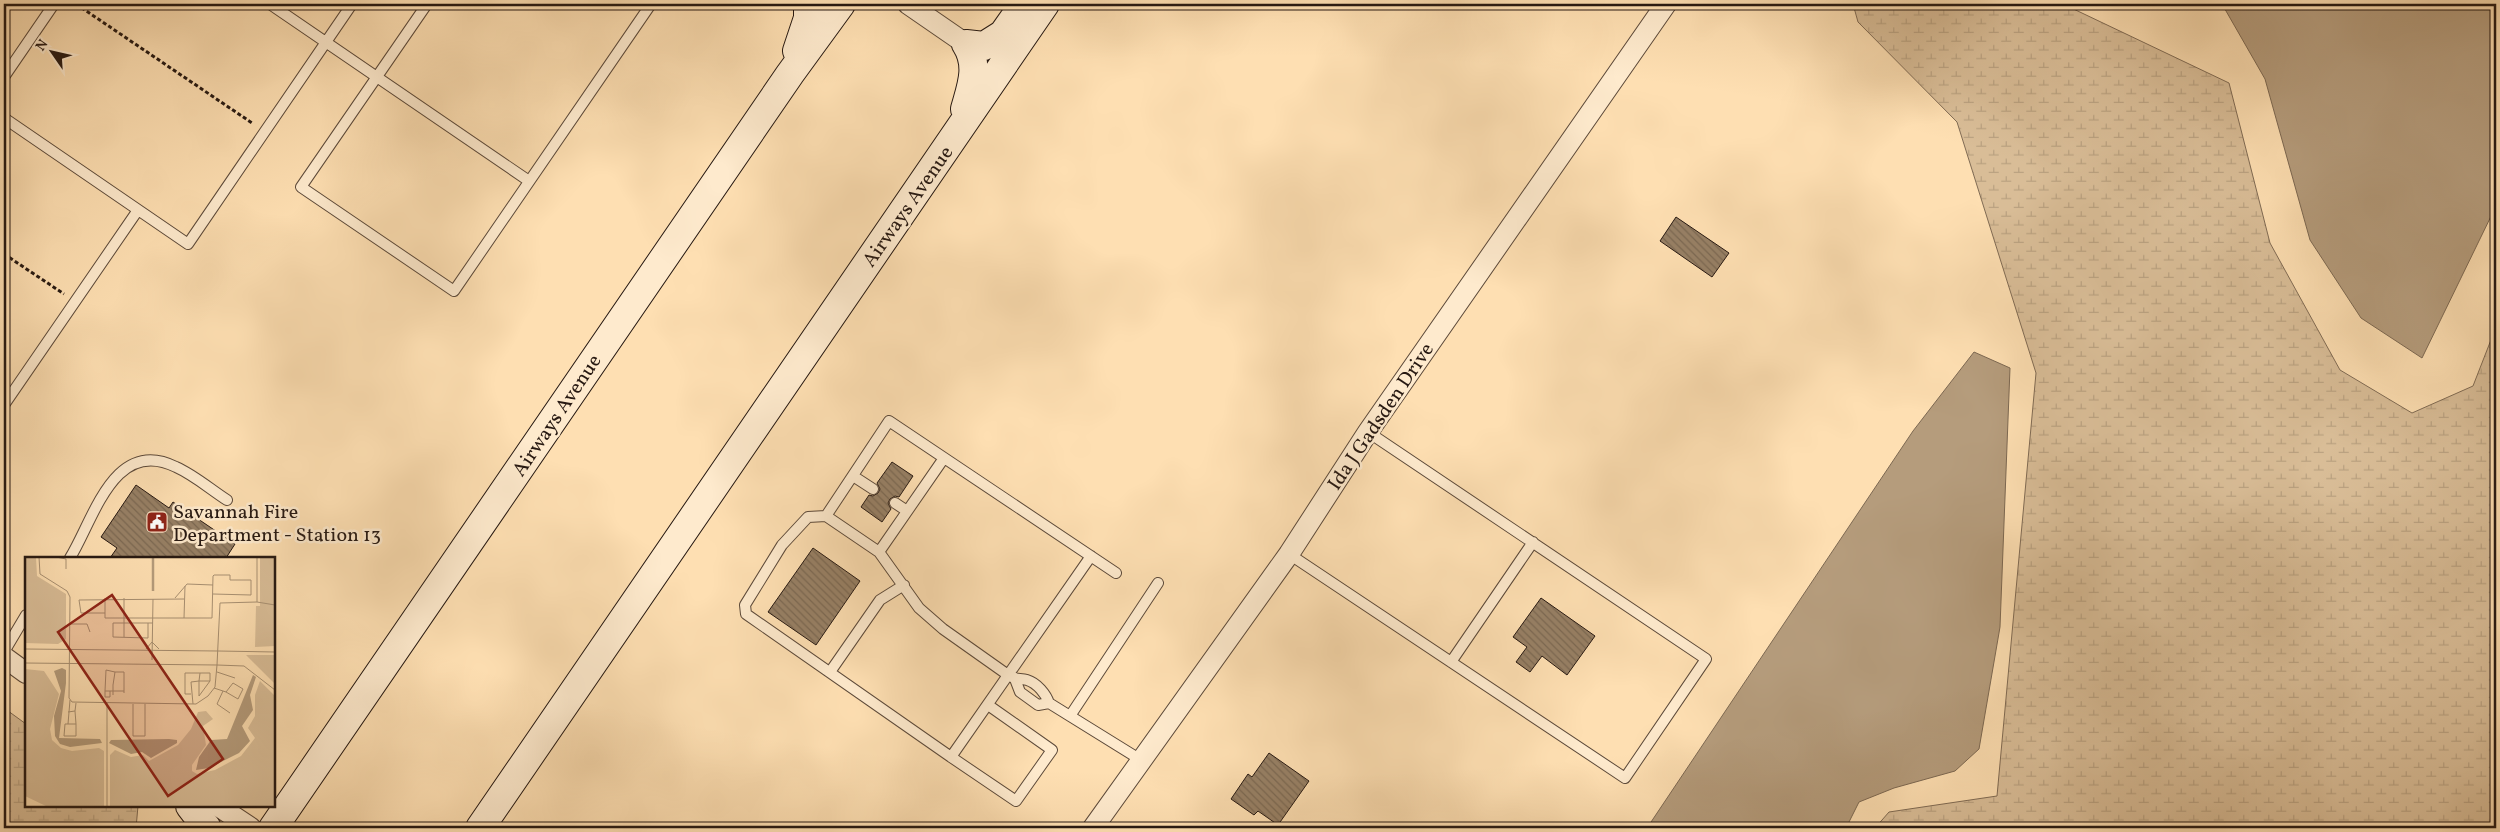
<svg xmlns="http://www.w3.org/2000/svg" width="2500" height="832" viewBox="0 0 2500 832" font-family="Vollkorn,serif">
  <defs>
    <pattern id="wetland-marsh" width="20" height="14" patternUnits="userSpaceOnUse" patternTransform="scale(1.25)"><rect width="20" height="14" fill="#d9bd97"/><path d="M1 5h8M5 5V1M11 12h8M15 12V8" fill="none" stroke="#baa281"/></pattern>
    <pattern id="building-back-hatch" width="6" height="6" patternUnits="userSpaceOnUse" patternTransform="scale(1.25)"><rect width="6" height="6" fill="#978065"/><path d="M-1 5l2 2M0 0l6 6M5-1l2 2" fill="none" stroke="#7b6852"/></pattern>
  </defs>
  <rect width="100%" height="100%" fill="#fedfb2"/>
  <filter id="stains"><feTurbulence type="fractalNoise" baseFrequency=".004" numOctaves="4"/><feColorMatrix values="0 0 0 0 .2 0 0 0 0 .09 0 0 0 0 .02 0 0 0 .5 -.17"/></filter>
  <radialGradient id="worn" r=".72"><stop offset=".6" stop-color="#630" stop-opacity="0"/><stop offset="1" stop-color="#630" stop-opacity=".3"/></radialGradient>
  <path fill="url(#wetland-marsh)" stroke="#806b54" d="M1853,4H2063L2229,83L2270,243L2340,370L2412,413L2473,386L2496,327V828H1875L1889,812L1997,796L2036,373L1957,122L1858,22Z
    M4,708L26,724V806H138L136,828H4Z"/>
  <path fill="#b59c7c" stroke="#7c6852" d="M2222,4H2496V206L2422,358L2361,318L2310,240L2265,79Z
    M1974,352L2010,368L2000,627L1979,749L1955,771L1894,788L1859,802L1846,828H1647L1913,431Z"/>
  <path fill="url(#building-back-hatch)" stroke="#271912" d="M1676,217L1729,253L1712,277L1660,241Z
    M892,462L913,476L899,497L895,496L890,499L888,503L891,509L882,522L861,507L869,495L873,496L878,493L880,489L877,483Z
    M136,485L169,508L173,502L235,544L226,558H110L117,548L101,537Z
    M813,548L860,581L816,645L768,612Z
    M1541,598L1595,636L1567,675L1542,656L1530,672L1516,662L1527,647L1513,637Z
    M1269,753L1309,781L1278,825L1258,811L1254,815L1231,799L1248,774L1252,777Z"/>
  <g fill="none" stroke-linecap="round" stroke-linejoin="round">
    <g stroke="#5d4a3a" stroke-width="12">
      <path id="service" d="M270,4L529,181
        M427,4L301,187L454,291L651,4
        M4,77L54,4
        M4,118L188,244L352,4
        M4,405L138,210
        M853,476L873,489
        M895,503L907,511
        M826,516L889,421L1116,573
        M879,552L944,458
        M1289,554L1625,778L1706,659L1368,432
        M1091,556L951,757L746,614L745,605L782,545L808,517L826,516L879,552L919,608L943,629L1008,675C1015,680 1020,678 1027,680C1037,683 1046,694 1049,703L1141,760
        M70,558C94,519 114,436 176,467C194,475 210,489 227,500
        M4,652L26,615
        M1451,662L1533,542
        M830,672L880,600L904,585
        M1015,679L1020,692L1038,705L1049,703
        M1070,716L1158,583
        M951,757L1016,801L1052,750L988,705"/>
    </g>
    <g stroke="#5d4a3a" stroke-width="22">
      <path id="minor" d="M908,4L966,44
        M4,657L26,673
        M218,806L251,828
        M1093,828L1289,554L1368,432L1666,4"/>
    </g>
    <g stroke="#271912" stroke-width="30">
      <path id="secondary" d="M966,44L984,46L1003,34L1022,7
        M797,51L808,18V4
        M965,109C971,87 980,66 966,44
        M190,806L207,828
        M273,828L790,74L841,4
        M480,828L1045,4"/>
    </g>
    <path stroke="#271912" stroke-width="3" stroke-dasharray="4 2.5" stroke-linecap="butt" d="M76,4L252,123
      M4,254L64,294"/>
    <use href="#service" stroke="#feeacd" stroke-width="10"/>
    <use href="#minor" stroke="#feeacd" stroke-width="20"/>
    <use href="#secondary" stroke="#feeacd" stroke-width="28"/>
  </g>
  <defs>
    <g id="civic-square" transform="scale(1.125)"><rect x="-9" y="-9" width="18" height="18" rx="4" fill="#8f2418" stroke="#feeacd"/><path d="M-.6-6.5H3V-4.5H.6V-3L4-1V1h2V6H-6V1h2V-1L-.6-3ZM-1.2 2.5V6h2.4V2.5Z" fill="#fff"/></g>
  </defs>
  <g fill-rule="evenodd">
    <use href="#civic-square" x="157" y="522"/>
  </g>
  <g text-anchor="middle" stroke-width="5" stroke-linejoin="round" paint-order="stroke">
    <g font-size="20" fill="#271912" stroke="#feeacd">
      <text transform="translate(907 206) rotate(-55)" y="7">Airways Avenue</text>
      <text transform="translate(556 415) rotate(-56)" y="7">Airways Avenue</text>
      <text transform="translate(1380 416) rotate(-56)" y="7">Ida J Gadsden Drive</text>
    </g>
    <g font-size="20" fill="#271912" stroke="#feeacd" text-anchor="start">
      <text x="173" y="518">Savannah Fire<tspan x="173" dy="23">Department - Station 13</tspan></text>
    </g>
  </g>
  <g transform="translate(25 557)">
    <rect width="250" height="250" fill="#fedfb2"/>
    <path d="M0,0H11L12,19L41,37V82L33,87L0,86ZM235,0H250V89L230,90L231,49H235ZM221,98H250V127ZM0,112L19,114L34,137L25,172L27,183L36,191L47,194L74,191L79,194V250H23L0,239ZM235,124L250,139V250H85V198L90,193L106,200L118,198L124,204L153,188L166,172L173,155L181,154L188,162L178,169L181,188L167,208V214L172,217L190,213L216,199L230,181L223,171L230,159V138Z" fill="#d9bd97"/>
    <path d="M37,111L41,113V126L34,181L75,182L77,186L45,190L35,187L30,179L29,159L36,134L29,114ZM228,118L231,120L225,138L228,153L217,169L225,184L214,196L184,211L171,213L174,200L186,183L202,182ZM144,182L152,183V186L126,201L117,195L106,197L84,186L86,183Z" fill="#b59c7c"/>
    <path fill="none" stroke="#b59c7c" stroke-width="2.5" d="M128,34V0"/>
    <path fill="none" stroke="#a89072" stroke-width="1" d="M14,0L15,17L42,34L45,40L44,141L47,145L171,147L183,139L190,130L192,108L219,109L250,133M31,0L41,2V12M80,41V61H187L188,19L189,18H205V23H226V38L188,37M150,41L162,27L188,28M232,45V0M80,56H56L54,43L159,42M159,61L160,29M123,66V81L88,80V66H128M44,67H62L65,75M99,80V41M0,92L193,94M121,92L127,85L134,92M193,94L250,95M127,103L128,42M0,106L192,108L195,46L232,45L250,48M90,115H99V136M192,115L210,121M189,131L201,135L208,126L218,132L213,142L201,135M80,134V140H85V134M198,134L192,147L205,156M166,137H160V116H175M88,138V128L90,115L81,113L80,134H99M45,143L43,167H51L50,154M108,147V179H120V147M168,147L166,125L174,124V139L185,124H174L175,116H185V124M43,155L50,154L51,146M43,167H40L39,179H51V167M82,250V146"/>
    <path fill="#8f2418" fill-opacity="0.15" stroke="#8f2418" stroke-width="2.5" d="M87,38L198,202L143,239L33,75Z"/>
    <rect width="250" height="250" fill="none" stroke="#271912" stroke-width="2.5"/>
  </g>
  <rect width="2500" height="832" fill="none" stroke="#fedfb2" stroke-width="20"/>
  <rect x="5" y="5" width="2490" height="822" fill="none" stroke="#271912" stroke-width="2.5"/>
  <rect x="10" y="10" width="2480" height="812" fill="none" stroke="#271912"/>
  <g transform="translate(52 52) rotate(304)" stroke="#feeacd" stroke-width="4" paint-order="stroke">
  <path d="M0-4L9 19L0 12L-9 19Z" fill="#271912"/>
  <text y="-8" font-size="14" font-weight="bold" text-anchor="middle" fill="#271912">N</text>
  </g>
  <rect width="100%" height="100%" filter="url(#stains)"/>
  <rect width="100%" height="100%" fill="url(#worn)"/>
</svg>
